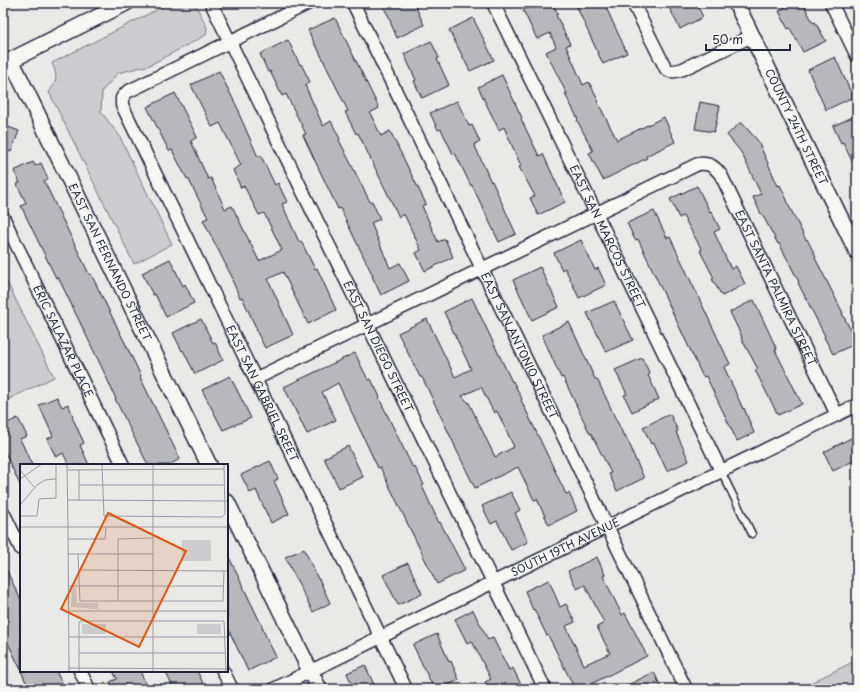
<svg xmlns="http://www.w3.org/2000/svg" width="860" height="692" viewBox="0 0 860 692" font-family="'Playpen Sans',sans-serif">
  <rect width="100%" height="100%" fill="#e9e9e7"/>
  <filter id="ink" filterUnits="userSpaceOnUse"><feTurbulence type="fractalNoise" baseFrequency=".025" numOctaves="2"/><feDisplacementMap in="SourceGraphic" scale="8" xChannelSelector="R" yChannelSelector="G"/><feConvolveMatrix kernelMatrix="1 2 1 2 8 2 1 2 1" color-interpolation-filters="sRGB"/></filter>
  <g filter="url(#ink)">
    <path fill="#ccccce" stroke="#777784" d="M170,3H195L207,28L206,35L150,65L118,73L102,91L101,112L119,135L172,244L134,264L49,92C58,81 57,75 52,63Z
      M3,274L54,377L3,402Z
      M857,660V689H798Z"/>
    <path fill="#b8b8bc" stroke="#22223b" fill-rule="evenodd" d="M381,3H414L424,25L397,38L390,21L391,20Z
      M538,3H552L558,14L556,15L570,44L566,46L583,85L589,82L598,100L597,101L617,140L664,117L675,142L646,156L647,158L603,180L589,153L593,151L577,120L578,119L565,94H567L546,52L556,47L550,33L537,39L523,10Z
      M575,3H604L627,53L603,64Z
      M667,3H696L703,17L680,29Z
      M792,3H803L813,23L815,22L826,41L803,52L790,28L788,29L779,11Z
      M335,18L379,108L370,113L381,136L390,131L426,204L422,206L438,242L445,239L453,257L425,271L416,253L421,250L404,214L399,217L358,133L356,134L345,112L348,111L328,70L317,47H316L308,30Z
      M473,18L494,60L470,71L449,30Z
      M288,40L300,65L301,64L310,82L305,85L323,126L331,121L340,139L339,140L370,202L372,201L380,219L371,223L390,268L400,263L409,281L381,295L372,276H373L352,233L340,208L338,209L317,165L303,135L306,134L286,94L282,96L270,71L268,72L260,54Z
      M431,41L439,58L437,59L449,85L422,98L414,81L416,80L404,54Z
      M835,57L853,97L826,110L808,70Z
      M219,71L240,113L239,114L258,157L261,156L275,185L278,183L287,202L282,204L299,242L301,241L315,269L317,268L336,310L308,324L283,272L268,279L293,335L265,348L256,330H257L242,297L240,298L232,280L233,279L203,220L208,218L188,178L187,179L172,150L169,151L147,107L175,93L197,137L191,141L208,179L211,178L225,209L232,206L259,261L282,250L264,213L259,215L244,186L241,188L233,170L241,165L220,123L212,127L191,85Z
      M502,75L522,118L521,119L539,156L543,154L565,202L538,215L530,198L535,196L519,167L521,166L504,127L499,130L478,87Z
      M457,101L469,126L472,125L480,142L474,144L491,182L492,181L516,234L499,242L472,185L471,186L455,153L453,154L441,129L438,130L430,113Z
      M700,102L720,106L714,132L695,129Z
      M857,115V172L843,142L841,143L833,126Z
      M741,122L758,141L778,186L780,185L788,202H787L806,240L807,239L816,257L815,258L843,313H842L857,343L833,354L824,337L825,336L798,283L799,282L779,243L778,244L762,214H761L753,197L761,194L741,152L727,135Z
      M3,125L19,131L11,152L3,149Z
      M33,162L35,166L41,163L48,179L44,181L89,274H91L127,347L141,376L140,377L180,459L169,465H148L115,399H116L104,372L58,277L56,278L21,206L26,203L17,184L20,183L14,171Z
      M697,186L710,212L711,211L720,229L714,232L731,269L736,266L745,284L722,296L712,279L714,278L700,251L702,250L683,216L679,218L670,199Z
      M654,211L667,238L670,237L730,364L724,367L743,409L744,408L754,433L737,441L706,376L703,377L638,239L635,240L627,223Z
      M581,240L595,270L598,268L606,285L579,298L565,268L562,270L554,253Z
      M170,259L183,286L185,284L194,303L166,317L155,294L153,295L142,273Z
      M540,267L559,307L532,320L513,280Z
      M472,298L512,382L513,381L522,399L521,400L566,494L569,493L577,511L549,525L537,499L534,500L518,467L475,488L455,447V446L422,377H420L398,333L427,319L455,377L471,369L444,312ZM481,387L494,413L497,411L514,447L495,457L469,403L462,396Z
      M754,300L777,350H775L802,404L778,415L755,370L758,369L741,338L742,337L730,312Z
      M614,301L633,340L606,352L587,313Z
      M201,319L213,343L215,342L223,360L195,374L183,350L182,351L173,333Z
      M569,322L595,379H597L624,436L625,435L633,452H632L644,478L617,491L609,474L611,473L591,433L590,434L563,377L561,378L542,335Z
      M355,353L368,380L371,379L380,397L379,398L413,468L415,467L424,485L422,486L439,523L440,522L465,570L437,584L380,467L378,468L338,383L322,392L336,420L307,434L284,387Z
      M642,358L650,374L648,375L659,399L632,412L624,395L627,394L615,370Z
      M230,376L251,418L223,430L202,390Z
      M57,397L62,407L68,404L73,416L72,417L84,443L80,445L89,465H69L63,453L56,457L47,439L53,436L39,405Z
      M670,414L678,431L676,432L689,461L667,471L654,443L651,444L643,427Z
      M18,418L27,436L20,439L32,465H21V487L3,448V425Z
      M857,435V459L833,471L824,452Z
      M348,446L363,477L339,488L324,458Z
      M270,461L278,479L274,481L289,514L271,523L256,490L250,493L241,475Z
      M511,492L520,510L515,513L528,542L511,550L497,521L491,524L482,506Z
      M304,549L318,579H319L330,603L313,612L285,557Z
      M227,553L249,599L263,628H262L276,657L248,671L227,626Z
      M597,557L605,575L603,576L622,615L625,613L647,656L581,689H575L548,635L547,636L534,609L533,610L525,591L549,580L560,607L566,604L575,622L566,626L584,665L610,653L597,627L604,623L585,585L577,589L568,571Z
      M3,563L21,600V670L3,633Z
      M408,563L422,594L398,605L383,575Z
      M473,610L488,640L493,638L509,670L513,668L522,687L517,689H488L485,682L491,679L472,641L467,643L455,619Z
      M437,634L449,662L451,661L459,680L439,689H434L413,645Z
      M365,665L376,689H354L347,673Z
      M21,671H56L65,689H29Z
      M113,671H140L148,689H113L110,682L117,679Z
      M165,671H197L206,689H174Z
      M654,672L662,689H620Z"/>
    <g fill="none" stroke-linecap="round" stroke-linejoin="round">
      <g stroke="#22223b" stroke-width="9">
        <path id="service" d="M721,471L752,534"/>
      </g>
      <g stroke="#22223b" stroke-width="15">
        <g id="minor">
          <path id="s1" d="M211,3L545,689"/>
          <path id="s2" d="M309,3L127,92L122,98V105L406,689"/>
          <path id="s3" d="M353,3L686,689"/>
          <path id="s4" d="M493,3L596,213L721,471"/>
          <path d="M633,3L666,69C671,73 677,71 683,69L752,36"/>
          <path d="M831,3L857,56"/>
          <path id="s5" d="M3,217L123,465"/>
          <path id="s6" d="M255,379L698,164C710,163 714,166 721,175L837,415"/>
          <path d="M3,512L21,549"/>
          <path d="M80,671L89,689"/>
          <path d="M223,671L232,689"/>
          <path id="s7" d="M274,689L857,405"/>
        </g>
      </g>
      <g stroke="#22223b" stroke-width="18">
        <g id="tertiary">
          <path id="s8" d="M736,3L857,252"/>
          <path id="s9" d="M11,60L209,465"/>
          <path d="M3,64L126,3"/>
          <path d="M227,502L319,689"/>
        </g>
      </g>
      <use href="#service" stroke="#f6f6f2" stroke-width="6"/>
      <use href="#minor" stroke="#f6f6f2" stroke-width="12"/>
      <use href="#tertiary" stroke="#f6f6f2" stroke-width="15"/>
    </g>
  </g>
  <g text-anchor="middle" stroke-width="3.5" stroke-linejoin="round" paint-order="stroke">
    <g font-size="11" fill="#22223b" stroke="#f6f6f2">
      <text dy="4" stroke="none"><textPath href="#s8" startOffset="138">COUNTY 24TH STREET</textPath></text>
      <text dy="4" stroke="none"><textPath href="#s4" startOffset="260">EAST SAN MARCOS STREET</textPath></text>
      <text dy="4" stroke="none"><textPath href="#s9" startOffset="225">EAST SAN FERNANDO STREET</textPath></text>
      <text dy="4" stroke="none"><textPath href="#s6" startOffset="645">EAST SANTA PALMIRA STREET</textPath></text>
      <text dy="4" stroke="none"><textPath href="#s5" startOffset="138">ERIC SALAZAR PLACE</textPath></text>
      <text dy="4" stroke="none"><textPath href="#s1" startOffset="382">EAST SAN DIEGO STREET</textPath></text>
      <text dy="4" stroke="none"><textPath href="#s3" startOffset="381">EAST SAN ANTONIO STREET</textPath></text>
      <text dy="4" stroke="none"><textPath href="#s2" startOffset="538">EAST SAN GABRIEL SREET</textPath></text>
      <text dy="4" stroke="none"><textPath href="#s7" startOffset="324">SOUTH 19TH AVENUE</textPath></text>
    </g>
  </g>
  <g transform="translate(20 464)">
    <rect width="208" height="208" fill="#e9e9e7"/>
    <path d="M162,76H191V97H162ZM52,123L56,124L57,139H78V145L51,143ZM62,160H86V170H62ZM177,160H201V170H177Z" fill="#ccccce"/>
    <path fill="none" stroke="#9999a2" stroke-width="1" d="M82,0L84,52L202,53L205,50L204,0M0,6L14,23M48,6L204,5M0,15L22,0M59,21H204M48,36L208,37M59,37V6M0,41L17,21L25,16L36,15M0,52H17L19,35L36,34V0M0,63H48L47,0M48,75H85L86,63M48,90H133M58,90L60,137H203L204,107M58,106L208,107M48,122H204M98,137V75L133,74M49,147H208M49,173H208M59,189H206M49,204L208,205M49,208L48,63H208M59,208V158L61,157H204L206,208M133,208V0"/>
    <path fill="#de560e" fill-opacity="0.15" stroke="#de560e" stroke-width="2" d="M88,49L166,87L119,183L41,145Z"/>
    <rect width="208" height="208" fill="none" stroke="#22223b" stroke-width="2"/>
  </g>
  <rect width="860" height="692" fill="none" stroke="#f6f6f2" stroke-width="16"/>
  <rect x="8" y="8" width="844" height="676" fill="none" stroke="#22223b" stroke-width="1.5" filter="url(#ink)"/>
  <path d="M706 44v6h84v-6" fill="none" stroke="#22223b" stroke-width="2"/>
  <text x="712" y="44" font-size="12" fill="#22223b" stroke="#f6f6f2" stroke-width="3" paint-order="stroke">50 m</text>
</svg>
